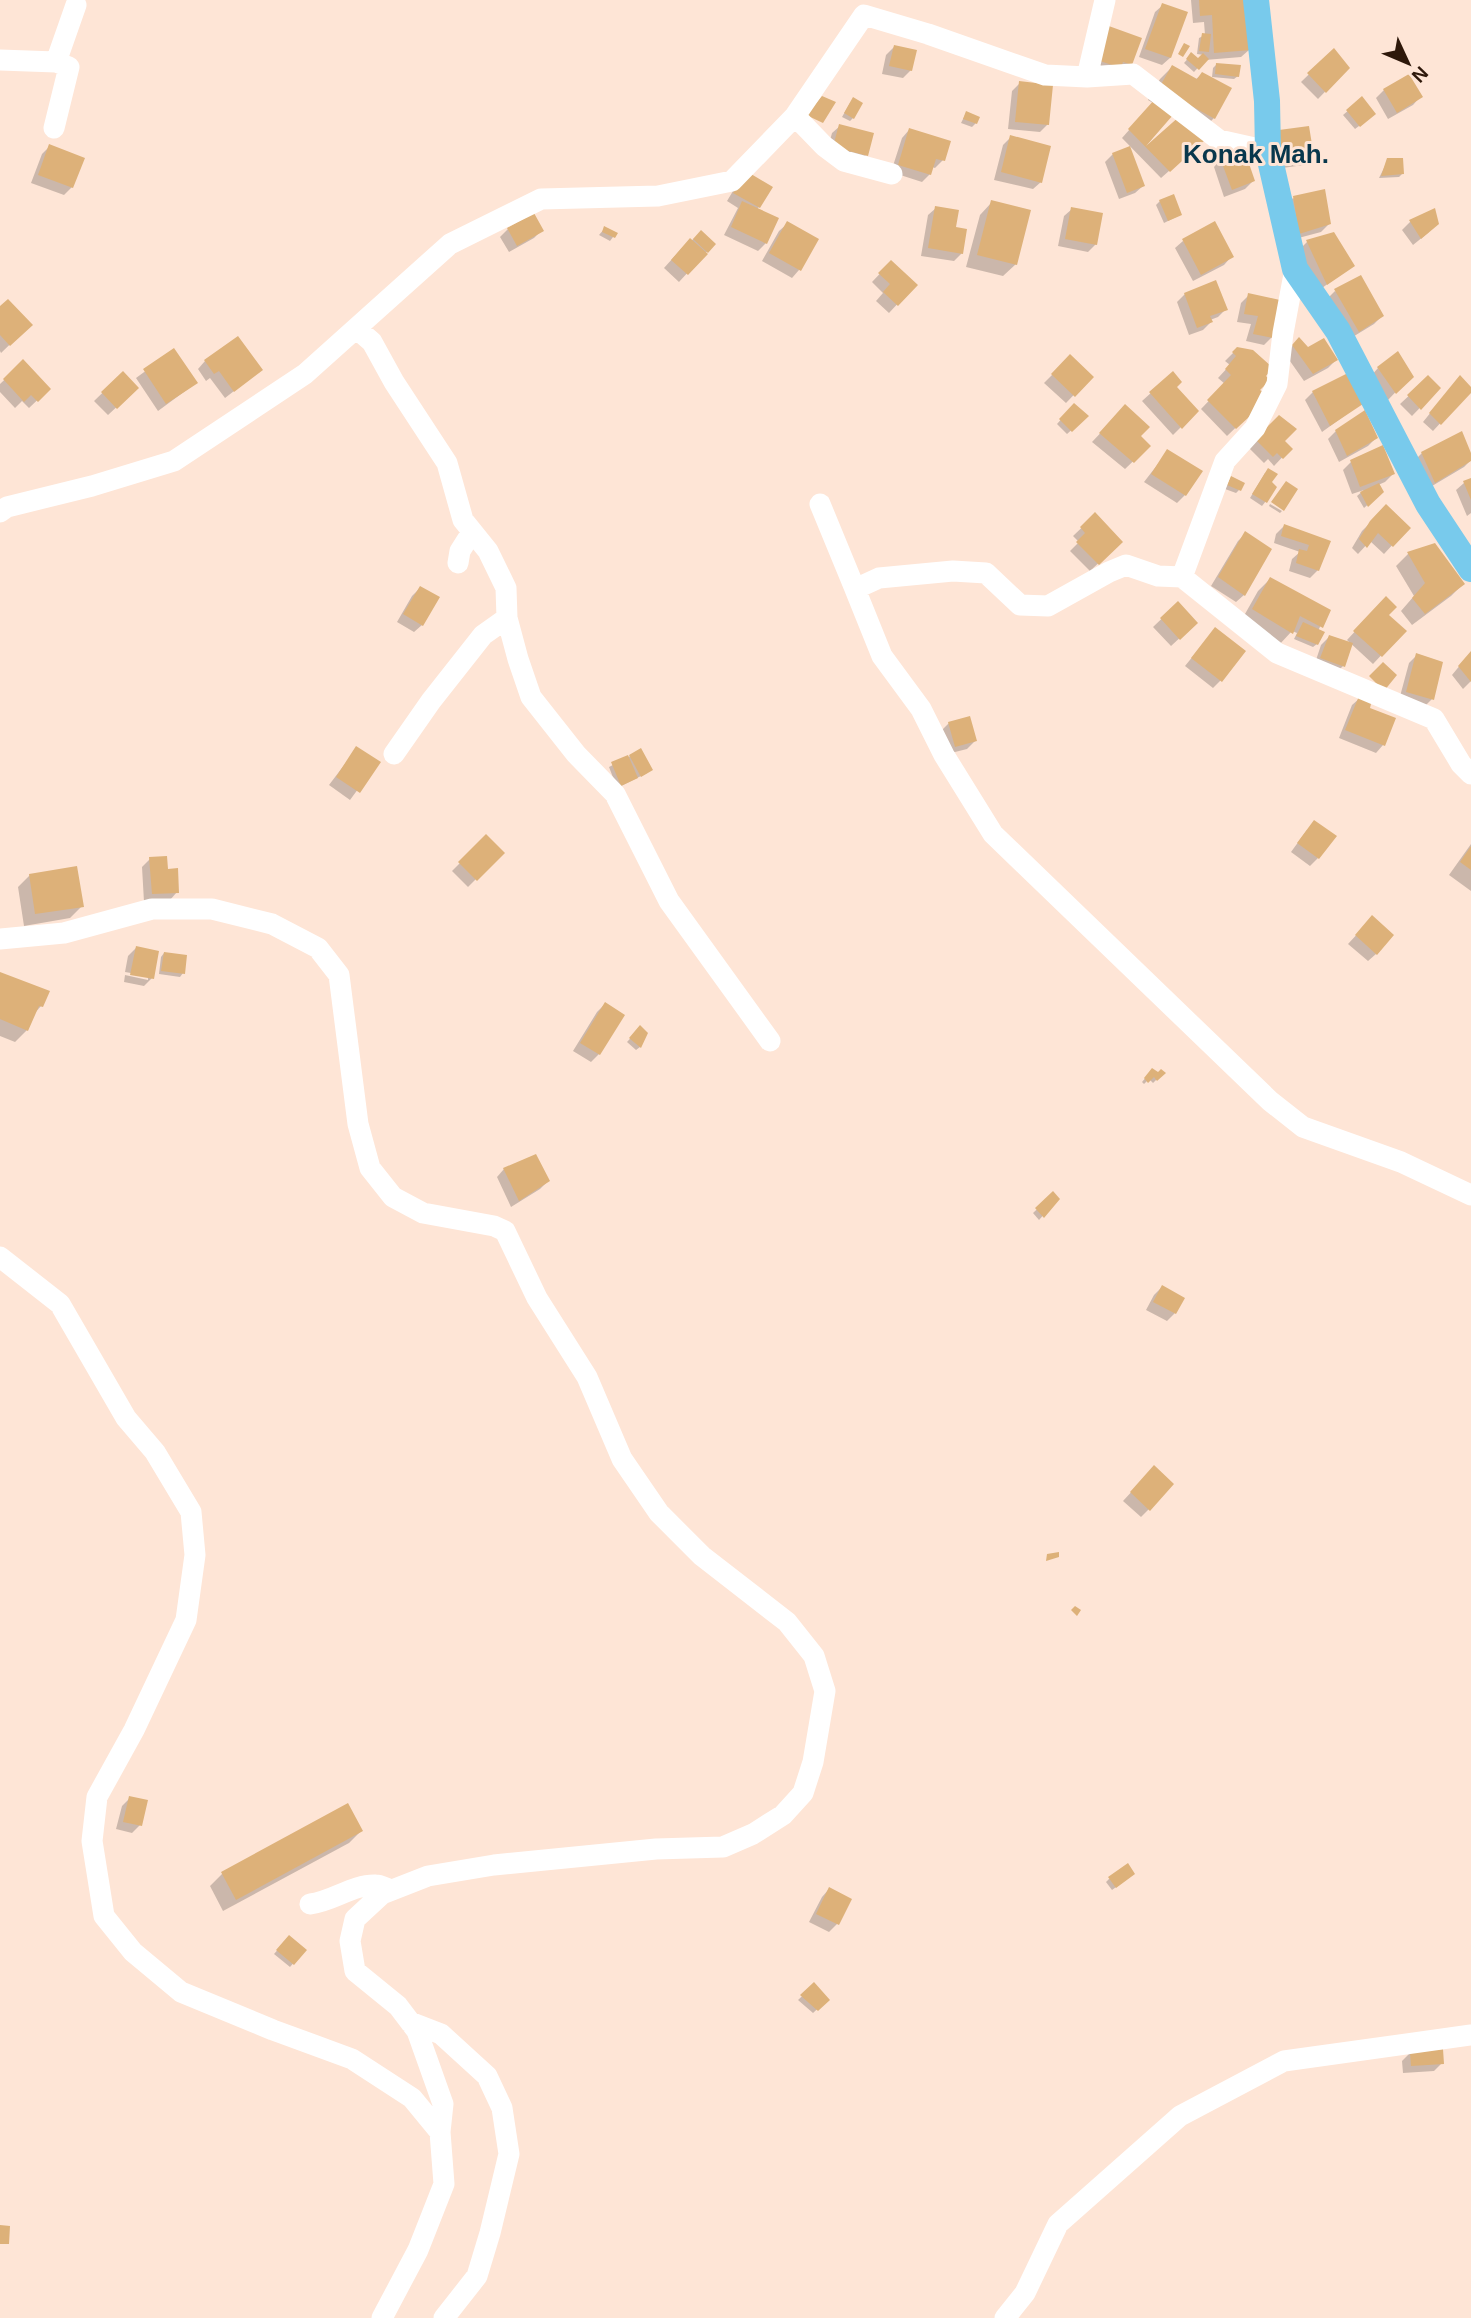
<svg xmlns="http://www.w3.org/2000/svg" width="1471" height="2318" viewBox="0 0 1471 2318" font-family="Arial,sans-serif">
  <rect width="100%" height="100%" fill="#fee5d6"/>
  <path fill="#0003" fill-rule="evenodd" d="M1191,0H1242L1249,50L1241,57L1205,60L1194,72L1184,63L1191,55L1198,60L1204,55L1197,54L1199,38L1205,35L1204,22L1193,23Z
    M1163,5L1186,13L1170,58L1162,65L1139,57L1155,12Z
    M1099,35L1131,64L1088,67Z
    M894,47L911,70L903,78L882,74L886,55Z
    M1334,50L1348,68L1318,99L1301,82Z
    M1217,64L1238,76L1234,79L1212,77L1213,68Z
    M1172,67L1195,80L1202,74L1214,118L1202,130L1194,149L1161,178L1122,138L1153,103L1148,100L1160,79ZM1172,114L1180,118L1147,147L1146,146Z
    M1020,83L1048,124L1040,132L1008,129L1012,91Z
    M1384,90L1420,97L1413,105L1388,119L1376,98Z
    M1362,99L1371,117L1355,129L1343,115Z
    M850,103L853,118L850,121L842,117Z
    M966,113L976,123L972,127L961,123Z
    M840,126L866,155L858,163L826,155L832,133Z
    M909,130L943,160L935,168L932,167L930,174L922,182L891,172L902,138Z
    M1011,137L1041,182L1033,189L994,180L1003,145Z
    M1272,139L1312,157L1304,165L1275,169Z
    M50,146L72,187L64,195L31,183L42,154Z
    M1113,154L1143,186L1135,193L1119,199L1105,162Z
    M1221,159L1253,181L1245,189L1224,197L1214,167Z
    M1388,160L1402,174L1399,177L1379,178Z
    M739,181L770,188L757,210L766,243L758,251L724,235L738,208L727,201Z
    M1293,198L1329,224L1321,232L1291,240L1286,206Z
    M1160,201L1180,215L1164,223L1156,205Z
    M992,202L1016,264L1003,276L966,267L980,215Z
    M936,208L954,228L962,253L954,261L921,256L928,215Z
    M1072,209L1096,244L1088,252L1058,246L1064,216Z
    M1434,211L1429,232L1413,245L1402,230L1410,222Z
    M787,224L799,270L792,278L762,261L779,231Z
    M605,228L616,233L610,241L599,235Z
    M508,229L542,230L534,238L509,252L500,237Z
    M701,233L714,244L679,282L664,268L682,248Z
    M1333,234L1352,266L1318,291L1299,250L1307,242Z
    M1183,241L1231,257L1224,265L1193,281L1175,248Z
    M891,262L915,285L889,313L876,301L883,293L872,282Z
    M1335,291L1382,316L1374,324L1351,338L1327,299Z
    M1185,294L1226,309L1218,317L1210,320L1211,322L1203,330L1189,335L1177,302Z
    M1249,295L1272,337L1264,345L1246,341L1251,324L1237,322L1241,303Z
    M0,309L30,325L1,353L0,351Z
    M1299,339L1308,350L1336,360L1328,368L1304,381L1285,354Z
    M1237,349L1258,390L1259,405L1227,436L1201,409L1225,384L1218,378L1230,365L1225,361Z
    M174,350L196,383L158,411L136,378Z
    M1070,357L1091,377L1066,403L1044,383Z
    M205,361L261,370L225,398L210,378L206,381L198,369Z
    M23,362L49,389L29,408L22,401L15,408L0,392V384Z
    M1378,368L1411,376L1387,401L1371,376Z
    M123,373L137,388L108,415L94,401Z
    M1173,373L1174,387L1197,411L1173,435L1142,401Z
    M1428,378L1439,388L1412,416L1400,404Z
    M1452,386L1471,390L1433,431L1423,422Z
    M1313,392L1361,404L1322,432L1305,400Z
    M1074,405L1087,416L1067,434L1057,424Z
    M1125,407L1138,436L1149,446L1125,469L1092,442Z
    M1279,417L1283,441L1290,449L1274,466L1268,459L1264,463L1249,448Z
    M1336,431L1376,438L1368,446L1339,462L1328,439Z
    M1168,451L1185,495L1177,503L1144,482Z
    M1422,453L1471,457V460L1464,467L1427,489L1414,461Z
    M1351,462L1393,474L1385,482L1378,485L1382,492L1364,508L1357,496L1364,490L1352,494L1343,470Z
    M1265,473L1270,483L1266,501L1262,506L1250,498Z
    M1231,478L1239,490L1236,493L1225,489Z
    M1471,480V513L1467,516L1456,490L1464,483Z
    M1270,504L1282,511L1280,513L1269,506Z
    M1386,507L1408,528L1384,554L1370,541L1358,554L1352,548L1362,531Z
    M1095,515L1121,542L1090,571L1070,551L1079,542L1073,536Z
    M1284,526L1329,542L1318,570L1310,578L1289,571L1292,559L1300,552L1274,543L1276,534Z
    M1245,534L1244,595L1236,602L1211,586L1238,541Z
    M1435,545L1463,584L1451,596L1412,625L1401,611L1414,596L1396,566L1408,554Z
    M1270,579L1328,610L1318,631L1317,644L1313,647L1294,639L1297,633L1292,631L1279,645L1241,621L1258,591Z
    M420,588L422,625L414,632L397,622L412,596Z
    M1386,598V615L1404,631L1373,664L1347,640Z
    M1178,603L1196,623L1171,646L1153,627Z
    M1215,629L1221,680L1213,688L1185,666Z
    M1329,637L1343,666L1335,674L1314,666L1321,645Z
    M1471,652V681L1463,689L1452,675Z
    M1417,655L1432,699L1424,707L1399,700L1409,663Z
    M1360,698L1367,709L1383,745L1376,753L1339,738L1352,705Z
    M949,723L975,741L967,749L947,754L941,731Z
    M357,748L378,762L350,800L329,785Z
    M640,751L647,773L617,788L609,767Z
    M1307,830L1318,858L1310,866L1291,852Z
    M486,837L502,853L468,887L452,871Z
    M1471,844V891L1449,875Z
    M150,859L166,871L177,892L170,900L144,902L142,867Z
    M30,875L82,906L70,918L24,926L18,887Z
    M1372,918L1376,954L1368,961L1348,944Z
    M136,948L152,978L144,986L124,982L125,975L148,980V976L125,972L128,956Z
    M164,953L183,973L180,977L159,974L161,957Z
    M0,974L41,1006L34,1014L27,1030L15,1042L0,1036Z
    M605,1004L599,1054L591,1062L573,1051L597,1012Z
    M640,1028V1047L636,1050L627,1042Z
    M1152,1070L1158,1075L1163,1073L1153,1083L1149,1079L1144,1084L1142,1082Z
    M504,1169L548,1181L540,1189L511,1207L497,1177Z
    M1053,1194L1058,1199L1039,1220L1033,1213Z
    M1162,1287L1183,1298L1175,1313L1167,1321L1146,1310L1154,1295Z
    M1146,1476L1149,1509L1141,1517L1123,1501Z
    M130,1798L140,1825L132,1833L116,1829L122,1806Z
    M347,1806L361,1831L349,1843L223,1911L210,1886L222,1874Z
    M1130,1877L1112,1890L1106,1882L1109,1879Z
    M829,1889L850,1900L837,1924L829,1932L809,1922L822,1897Z
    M289,1937L304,1951L290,1967L274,1954Z
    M814,1985L827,2000L813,2013L798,2000Z
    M1410,2053L1442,2063L1434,2071L1403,2073L1402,2061Z"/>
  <path fill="#ddb179" d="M1199,0H1244L1251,50L1214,53L1212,15L1200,16Z
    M1162,3L1188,12L1171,58L1145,49Z
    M1106,25L1142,38L1132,65L1123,62L1121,68L1094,59Z
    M1202,33L1211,34L1209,52L1199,51Z
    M1184,43L1190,46L1183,57L1178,54Z
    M894,45L917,50L912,71L889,66Z
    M1334,48L1350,68L1326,93L1307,73Z
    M1191,52L1198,58L1203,53L1209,59L1199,70L1186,59Z
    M1216,63L1241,65L1239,77L1215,74Z
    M1172,65L1197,79L1202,72L1232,88L1215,119L1159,88Z
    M1409,74L1423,97L1397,113L1383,89Z
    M1019,81L1053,85L1049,125L1015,122Z
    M822,96L836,102L823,123L806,115Z
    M1362,96L1376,114L1360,127L1346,110Z
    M853,97L863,103L854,119L844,113Z
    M1155,99L1173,115L1146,146L1181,115L1204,141L1170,172L1128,129Z
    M966,111L980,117L977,124L963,119Z
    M839,124L874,133L868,156L833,147Z
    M1309,126L1314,157L1283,162L1279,130Z
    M909,128L951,141L945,161L936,159L931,175L898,165Z
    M1010,135L1051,146L1042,183L1001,172Z
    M49,144L85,158L73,188L38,175Z
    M1130,146L1145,186L1127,193L1112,153Z
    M1244,149L1255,181L1232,190L1220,158Z
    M1387,158H1403L1404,174L1381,176Z
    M746,171L773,187L760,208L733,193Z
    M1325,189L1331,224L1299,234L1293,196Z
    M1174,194L1182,215L1168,221L1159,200Z
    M991,200L1031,210L1017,265L977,255Z
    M742,201L779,218L767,244L731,227Z
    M935,206L959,210L956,227L967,229L963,254L928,248Z
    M1071,207L1103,213L1097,245L1065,239Z
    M1435,208L1439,224L1421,239L1409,220Z
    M534,213L544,231L517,246L507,228Z
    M787,221L819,239L801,271L769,253Z
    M1215,221L1234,257L1201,275L1182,239Z
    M604,226L618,233L615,238L602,232Z
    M701,230L716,244L708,253L693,239Z
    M1334,232L1355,266L1327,285L1306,240Z
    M690,238L708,254L688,275L671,260Z
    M891,260L918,285L898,306L883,292L890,284L878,273Z
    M1361,275L1384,316L1359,332L1334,289Z
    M1216,280L1228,310L1210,316L1213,322L1197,328L1184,293Z
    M1248,293L1280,300L1273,338L1253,334L1258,316L1244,314Z
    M8,299L33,325L10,346L0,335V306Z
    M238,336L263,370L234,392L219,371L214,374L204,360Z
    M1299,337L1308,347L1324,338L1338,360L1313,374L1292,345Z
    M1237,347L1253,350L1273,368L1266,376L1270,380L1260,390L1266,394L1262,405L1236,429L1207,400L1231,375L1225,369L1236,356L1232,352Z
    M174,348L198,383L166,404L143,369Z
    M1398,351L1414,377L1396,394L1377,367Z
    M1070,354L1094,377L1075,397L1051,374Z
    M23,359L51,389L38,402L31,395L24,402L3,379Z
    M123,371L139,388L117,409L101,392Z
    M1173,371L1182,382L1177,387L1199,411L1182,429L1149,392Z
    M1348,373L1363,404L1330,426L1312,391Z
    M1428,375L1441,388L1421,410L1407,395Z
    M1460,375L1471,387V393L1441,425L1429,413Z
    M1074,403L1089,416L1072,432L1059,419Z
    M1125,404L1150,427L1141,436L1151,446L1134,463L1099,433Z
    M1365,410L1378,438L1347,456L1335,430Z
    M1279,415L1297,429L1285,441L1293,449L1283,459L1277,453L1273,457L1255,439Z
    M1462,431L1471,453V461L1435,483L1421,452Z
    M1383,445L1395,474L1360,487L1350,460Z
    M1167,449L1203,471L1186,496L1151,474Z
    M1268,468L1278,474L1272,482L1277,487L1267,503L1252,494Z
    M1231,476L1245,483L1241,491L1227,485Z
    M1471,478V500L1463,481Z
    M1286,481L1298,489L1284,511L1271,502Z
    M1379,483L1384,492L1368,507L1360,492Z
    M1386,504L1411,528L1393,547L1378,533L1367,548L1359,539L1370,521Z
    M1095,512L1123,542L1099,565L1076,542L1085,533L1080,527Z
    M1284,524L1331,541L1319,571L1296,563L1299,549L1307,551L1309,545L1281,536Z
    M1245,531L1272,549L1245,596L1218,577Z
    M1435,543L1465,584L1425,614L1412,598L1425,583L1407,552Z
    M1270,577L1331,610L1323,628L1300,616L1293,634L1252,609Z
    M420,586L440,597L423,626L403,614Z
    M1386,596L1397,607L1389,615L1407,631L1382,657L1353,631Z
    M1178,601L1198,623L1180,640L1160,618Z
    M1303,622L1325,632L1318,645L1296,636Z
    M1215,627L1246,651L1222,682L1191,658Z
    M1329,635L1353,643L1345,667L1320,658Z
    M1471,651V682L1458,666Z
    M1416,653L1443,662L1434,700L1406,692Z
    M1383,662L1397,675L1384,691L1369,676Z
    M1359,696L1372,700L1370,708L1396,718L1385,746L1345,730Z
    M970,716L977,741L955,747L948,722Z
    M356,746L381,762L360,793L336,777Z
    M641,748L653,770L641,777L629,755Z
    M628,755L638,778L621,786L611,762Z
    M1314,820L1337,836L1319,859L1297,843Z
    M486,834L505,853L477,881L458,862Z
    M1471,846V870L1460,862Z
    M167,856L168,869L178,868L179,893L152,894L149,857Z
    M77,866L84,907L35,914L29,874Z
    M1372,915L1394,935L1377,955L1355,935Z
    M136,946L159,951L154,979L130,975Z
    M164,952L187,955L185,974L161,971Z
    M0,972L50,991L43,1007L39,1006L28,1031L0,1019Z
    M605,1002L625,1015L600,1055L580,1043Z
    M640,1025L648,1033L641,1048L629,1038Z
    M1152,1068L1158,1072L1161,1069L1166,1073L1157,1081L1154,1077L1148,1083L1144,1078Z
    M536,1154L550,1181L519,1201L503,1168Z
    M1053,1191L1060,1199L1044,1218L1035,1208Z
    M1162,1285L1185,1298L1176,1314L1153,1302Z
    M1154,1465L1174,1484L1150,1511L1130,1492Z
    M1059,1552V1557L1046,1561L1047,1554Z
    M1075,1606L1081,1610L1077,1616L1071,1610Z
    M129,1796L148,1800L142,1826L123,1822Z
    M348,1803L363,1831L236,1900L221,1872Z
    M1128,1863L1135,1874L1116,1888L1108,1877Z
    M829,1887L852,1899L839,1925L816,1914Z
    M289,1935L307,1950L294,1965L276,1950Z
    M814,1982L830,2000L818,2011L800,1995Z
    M1443,2049L1444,2064L1411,2066L1410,2052Z
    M0,2225L10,2226L9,2244H0Z"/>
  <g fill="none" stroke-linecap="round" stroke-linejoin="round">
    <path stroke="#fff" stroke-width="21" d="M0,60L56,62L69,67L54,128
      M56,62L76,5
      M1087,77L1105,0
      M795,116L824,146L844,161L892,174
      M1295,269L1283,333L1277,384L1255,428L1225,461L1182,577L1277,653L1434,719L1461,764L1471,774
      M357,329L372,342L394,382L447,463L463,520L488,551L506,588L507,618L483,635L431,701L394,754
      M820,504L855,589L879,578L953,571L986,573L1020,605L1048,606L1109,572L1126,565L1158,576L1182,577
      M0,512L7,507L92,486L174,461L305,374L450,244L541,199L658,196L732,181L795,116L864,15L928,34L1045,75L1087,77L1133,74L1219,140L1268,151
      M458,563L460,551L472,532
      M855,589L882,656L921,709L944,755L993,834L1270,1101L1303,1127L1401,1162L1471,1195
      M507,618L518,659L531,697L576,754L615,794L669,901L770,1041
      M0,939L64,933L152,909H212L272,924L318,948L339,975L358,1124L370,1168L393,1197L423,1213L494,1226L505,1231L537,1298L587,1377L622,1459L659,1513L702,1556L787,1622L814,1656L825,1691L813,1762L803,1793L783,1815L753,1834L723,1847L656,1849L494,1865L428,1876L382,1894L355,1919L350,1941L355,1971L398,2006L417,2031L443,2104L440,2132
      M0,1257L60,1304L126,1418L155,1452L191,1512L195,1555L186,1620L134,1730L97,1797L92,1841L104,1916L133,1952L181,1992L273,2030L352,2059L412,2098L440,2132L444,2184L418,2250L382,2318
      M310,1904C332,1902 353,1884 376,1885C381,1885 387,1889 392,1890
      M410,2022L441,2034L487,2076L502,2108L509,2154L490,2233L477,2276L444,2318
      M1005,2318L1025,2293L1058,2224L1180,2116L1284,2061L1471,2035"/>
    <path stroke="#78caec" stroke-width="26" d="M1256,0L1267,101L1268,151L1295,269L1338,331L1428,504L1471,569"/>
  </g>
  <g text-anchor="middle" stroke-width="6" stroke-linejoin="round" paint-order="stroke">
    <g font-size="26" font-weight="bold" fill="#08374c" stroke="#fee5d6">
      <text x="1256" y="163">Konak Mah.</text>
    </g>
  </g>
  <g transform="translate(1408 63) rotate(134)" stroke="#fee5d6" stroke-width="5" paint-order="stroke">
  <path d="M0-5L12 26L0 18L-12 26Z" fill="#2e180a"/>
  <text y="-10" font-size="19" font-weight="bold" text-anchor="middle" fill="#2e180a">N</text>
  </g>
</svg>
